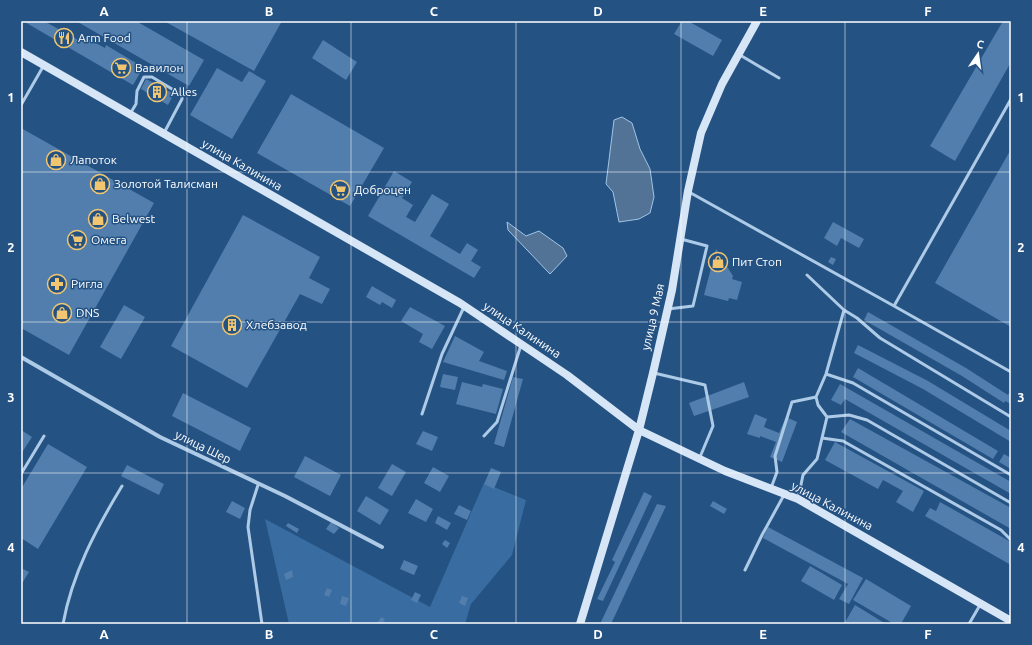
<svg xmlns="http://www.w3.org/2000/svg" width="1032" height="645" viewBox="0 0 1032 645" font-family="Ubuntu,sans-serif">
  <rect width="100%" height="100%" fill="#245283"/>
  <path fill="#396ca0" d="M484,483L526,500L512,555L471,604L465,624H289L265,519L430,607Z"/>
  <path fill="#527396" stroke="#a1c5e8" d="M622,117L632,123L640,149L650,169L654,197L650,213L639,219L619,222L613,192L606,184L614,120Z
    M507,222L526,236L539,231L563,248L567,256L550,274L508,230Z"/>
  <path fill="#517eac" d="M23,21H44L78,40L81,35L105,48L106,45L136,63L140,73L133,85Z
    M76,21H136L204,60L189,86Z
    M164,21H282L254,71Z
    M682,21H688L722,40L713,56L674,34Z
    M1003,21H1011V62L955,161L930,146Z
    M323,40L357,62L346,80L312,58Z
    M217,68L242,82L249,71L266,81L232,139L190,115Z
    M146,79L174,94L168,105L141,89Z
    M291,94L384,148L350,206L257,153Z
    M21,128L154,203L69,355L21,328Z
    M1011,149V327L935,283Z
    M394,171L412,182L402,198L413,205L406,217L415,222L432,194L449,204L430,236L460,254L467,243L478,250L471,261L481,267L474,278L368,216Z
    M243,215L320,257L309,278L330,289L322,304L300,294L247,388L171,346Z
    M833,222L864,239L859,248L841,238L837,246L824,238Z
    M716,249L733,276L732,279L742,282L737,300L729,298L728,301L704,295Z
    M831,257L836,259L833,265L828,262Z
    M372,286L396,300L392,308L382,302L380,305L366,297Z
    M124,305L145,317L121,359L100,347Z
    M410,307L445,326L432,349L419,342L423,334L401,321Z
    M868,312L966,368L1008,395L1009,393L1011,394V404L1005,401L1004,403L962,376L864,320Z
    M455,336L484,352L479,361L507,371L504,380L443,362Z
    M858,345L928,381L1011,431V442L923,389L854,353Z
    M858,368L998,451L993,459L853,377Z
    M443,374L458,377L455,390L440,387Z
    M513,377L523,379L504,447L494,444Z
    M462,382L482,387L483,384L503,389L496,414L456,404Z
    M744,382L749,397L694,416L689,403Z
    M840,384L1011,482V494L845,399L841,405L831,400Z
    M183,393L251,428L240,451L172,416Z
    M755,414L767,419L764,427L779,433L786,417L797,422L782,462L770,457L776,442L760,436V438L747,434Z
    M850,419L1011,508V529L841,432Z
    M21,430L32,437L21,454Z
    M423,431L438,437L432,451L416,444Z
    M835,442L924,491L913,512L896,502L903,491L883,480L878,489L825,460Z
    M48,444L87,467L38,549L21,538V489Z
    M1004,454L1011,458V469L999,462Z
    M305,456L341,475L330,496L294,477Z
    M392,464L406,472L392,496L378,488Z
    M127,465L164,484L159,495L121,476Z
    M433,467L449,476L440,492L424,483Z
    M491,468L501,472L494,489L484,484Z
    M644,492L652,496L603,601L597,599L615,562L612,560Z
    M366,496L389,510L380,525L357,511Z
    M416,499L433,509L426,522L408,513Z
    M232,501L245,508L240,519L226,512Z
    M713,501L727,509L724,514L710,506Z
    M940,502L1011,542V565L925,516L930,508L936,511Z
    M657,504L666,506L611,624H600Z
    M459,505L471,511L467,520L454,514Z
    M438,516L451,523L447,530L435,523Z
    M331,522L339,528L334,534L326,529Z
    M288,523L299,529L297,533L286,526Z
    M768,527L863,578L849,604L839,599L848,584L763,538Z
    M445,540L450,543L447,548L442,544Z
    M404,560L418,566L414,575L400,569Z
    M810,566L842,585L834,600L801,581Z
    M21,568L29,572L21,585Z
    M292,570L293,577L286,580L284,574Z
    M866,579L911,606L901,624H894L853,600Z
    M327,588L332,590L329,597L324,595Z
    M415,592L421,595L417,603L411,600Z
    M342,596L349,598L346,606L340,604Z
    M462,596L468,598L465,606L459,603Z
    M855,605L886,624H844Z
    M381,617L385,619L382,624L378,622Z"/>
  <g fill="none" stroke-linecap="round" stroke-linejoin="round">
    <path stroke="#adcae7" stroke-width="3" d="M740,55L779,78
      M1011,99L894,306L1011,372
      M21,105L44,65
      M130,114L136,104L137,91L144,77H152L182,95V99L164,133
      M689,192L894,306
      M807,275L844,310L857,318L880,338L1011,417
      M668,309L693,306L707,246L681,239
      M654,373L705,385L713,426L700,457
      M826,374L853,383L1011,475
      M422,414L442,354L464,307
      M827,417L849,415L867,420L1011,503
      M484,436L497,422L521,345
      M822,438L843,441L1001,530L1011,540
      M21,474L44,436
      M258,485L250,510L248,527L262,624
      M771,488L777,472L775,456L792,402L816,397
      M798,499L803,475L817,459L827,417L818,405L816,397L826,374L844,310
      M745,570L762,535L784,495
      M63,624C72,574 96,529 122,486
      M969,624L980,605"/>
    <path stroke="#adcae7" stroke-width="4" d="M21,357L160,437L285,496L382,547"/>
    <path stroke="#d7e6f6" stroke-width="8" d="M21,52L460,303L567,375L639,430L725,471L798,499L1011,621
      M580,624L639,430L653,373L672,290L688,191L701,133L722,84L757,21"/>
  </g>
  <path fill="none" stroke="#fff" stroke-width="1" stroke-opacity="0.55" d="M187,21V624M351,21V624M516,21V624M681,21V624M845,21V624M21,172H1011M21,322H1011M21,473H1011"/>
  <defs>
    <g id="restaurant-ring" transform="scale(1)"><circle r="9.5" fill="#245283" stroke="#f2c670" stroke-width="1.5"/><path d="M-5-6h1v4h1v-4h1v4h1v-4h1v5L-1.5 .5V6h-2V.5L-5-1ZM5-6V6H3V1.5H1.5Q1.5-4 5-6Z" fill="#f2c670"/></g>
    <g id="supermarket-ring" transform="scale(1)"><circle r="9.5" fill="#245283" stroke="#f2c670" stroke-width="1.5"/><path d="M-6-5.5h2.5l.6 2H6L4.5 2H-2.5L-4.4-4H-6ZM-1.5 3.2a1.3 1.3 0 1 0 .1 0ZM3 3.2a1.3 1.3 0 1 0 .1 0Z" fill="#f2c670"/></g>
    <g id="building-ring" transform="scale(1)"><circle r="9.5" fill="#245283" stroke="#f2c670" stroke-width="1.5"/><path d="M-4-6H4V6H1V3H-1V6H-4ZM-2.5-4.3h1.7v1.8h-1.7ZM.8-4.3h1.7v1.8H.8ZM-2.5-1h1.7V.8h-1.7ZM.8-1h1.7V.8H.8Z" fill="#f2c670"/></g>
    <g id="shop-ring" transform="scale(1)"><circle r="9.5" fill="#245283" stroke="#f2c670" stroke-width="1.5"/><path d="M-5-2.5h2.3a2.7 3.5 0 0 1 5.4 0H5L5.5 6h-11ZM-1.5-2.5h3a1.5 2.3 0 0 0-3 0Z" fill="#f2c670"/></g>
    <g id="pharmacy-ring" transform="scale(1)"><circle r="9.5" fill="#245283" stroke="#f2c670" stroke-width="1.5"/><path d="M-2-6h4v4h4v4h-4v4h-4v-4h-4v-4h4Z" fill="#f2c670"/></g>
  </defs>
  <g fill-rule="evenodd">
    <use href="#restaurant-ring" x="64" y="38"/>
    <use href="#supermarket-ring" x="121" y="68"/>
    <use href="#building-ring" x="157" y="92"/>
    <use href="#shop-ring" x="56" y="160"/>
    <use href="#shop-ring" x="100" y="184"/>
    <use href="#supermarket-ring" x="340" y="190"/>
    <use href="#shop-ring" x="98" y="219"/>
    <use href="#supermarket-ring" x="77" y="240"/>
    <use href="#shop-ring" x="718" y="262"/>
    <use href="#pharmacy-ring" x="57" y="284"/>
    <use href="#shop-ring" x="62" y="313"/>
    <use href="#building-ring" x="232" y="325"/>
  </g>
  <g text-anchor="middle" stroke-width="3" stroke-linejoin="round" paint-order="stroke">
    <g font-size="12" fill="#fff" stroke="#245283" text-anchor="start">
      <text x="78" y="42">Arm Food</text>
      <text x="135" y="72">Вавилон</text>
      <text x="171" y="96">Alles</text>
      <text x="70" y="164">Лапоток</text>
      <text x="114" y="188">Золотой Талисман</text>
      <text x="354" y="194">Доброцен</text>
      <text x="112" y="223">Belwest</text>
      <text x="91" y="244">Омега</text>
      <text x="732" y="266">Пит Стоп</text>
      <text x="71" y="288">Ригла</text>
      <text x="76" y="317">DNS</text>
      <text x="246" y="329">Хлебзавод</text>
    </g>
    <g font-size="12" fill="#fff" stroke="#245283">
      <text transform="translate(242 165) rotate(30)" y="4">улица Калинина</text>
      <text transform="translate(653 317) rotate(-77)" y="4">улица 9 Мая</text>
      <text transform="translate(522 330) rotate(34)" y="4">улица Калинина</text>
      <text transform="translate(203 447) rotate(26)" y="4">улица Шер</text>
      <text transform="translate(832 506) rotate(28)" y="4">улица Калинина</text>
    </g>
  </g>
  <rect width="1032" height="645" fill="none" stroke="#245283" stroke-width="44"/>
  <g transform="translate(978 54) rotate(13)" stroke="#245283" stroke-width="3" paint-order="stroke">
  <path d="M0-3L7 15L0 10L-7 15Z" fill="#ffffff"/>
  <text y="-6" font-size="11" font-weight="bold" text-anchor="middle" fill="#ffffff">С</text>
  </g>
  <rect x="22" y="22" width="988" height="601" fill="none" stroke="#fff" stroke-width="1.5"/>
  <g font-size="13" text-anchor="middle" font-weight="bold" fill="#fff">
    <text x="104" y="16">A</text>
    <text x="269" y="16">B</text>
    <text x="434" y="16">C</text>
    <text x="598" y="16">D</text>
    <text x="763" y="16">E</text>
    <text x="928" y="16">F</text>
    <text x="11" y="102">1</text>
    <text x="1021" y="102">1</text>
    <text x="11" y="252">2</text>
    <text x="1021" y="252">2</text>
    <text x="11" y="402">3</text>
    <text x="1021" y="402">3</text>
    <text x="11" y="552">4</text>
    <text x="1021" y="552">4</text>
    <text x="104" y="639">A</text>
    <text x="269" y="639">B</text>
    <text x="434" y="639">C</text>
    <text x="598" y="639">D</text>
    <text x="763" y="639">E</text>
    <text x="928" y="639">F</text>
  </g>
</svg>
